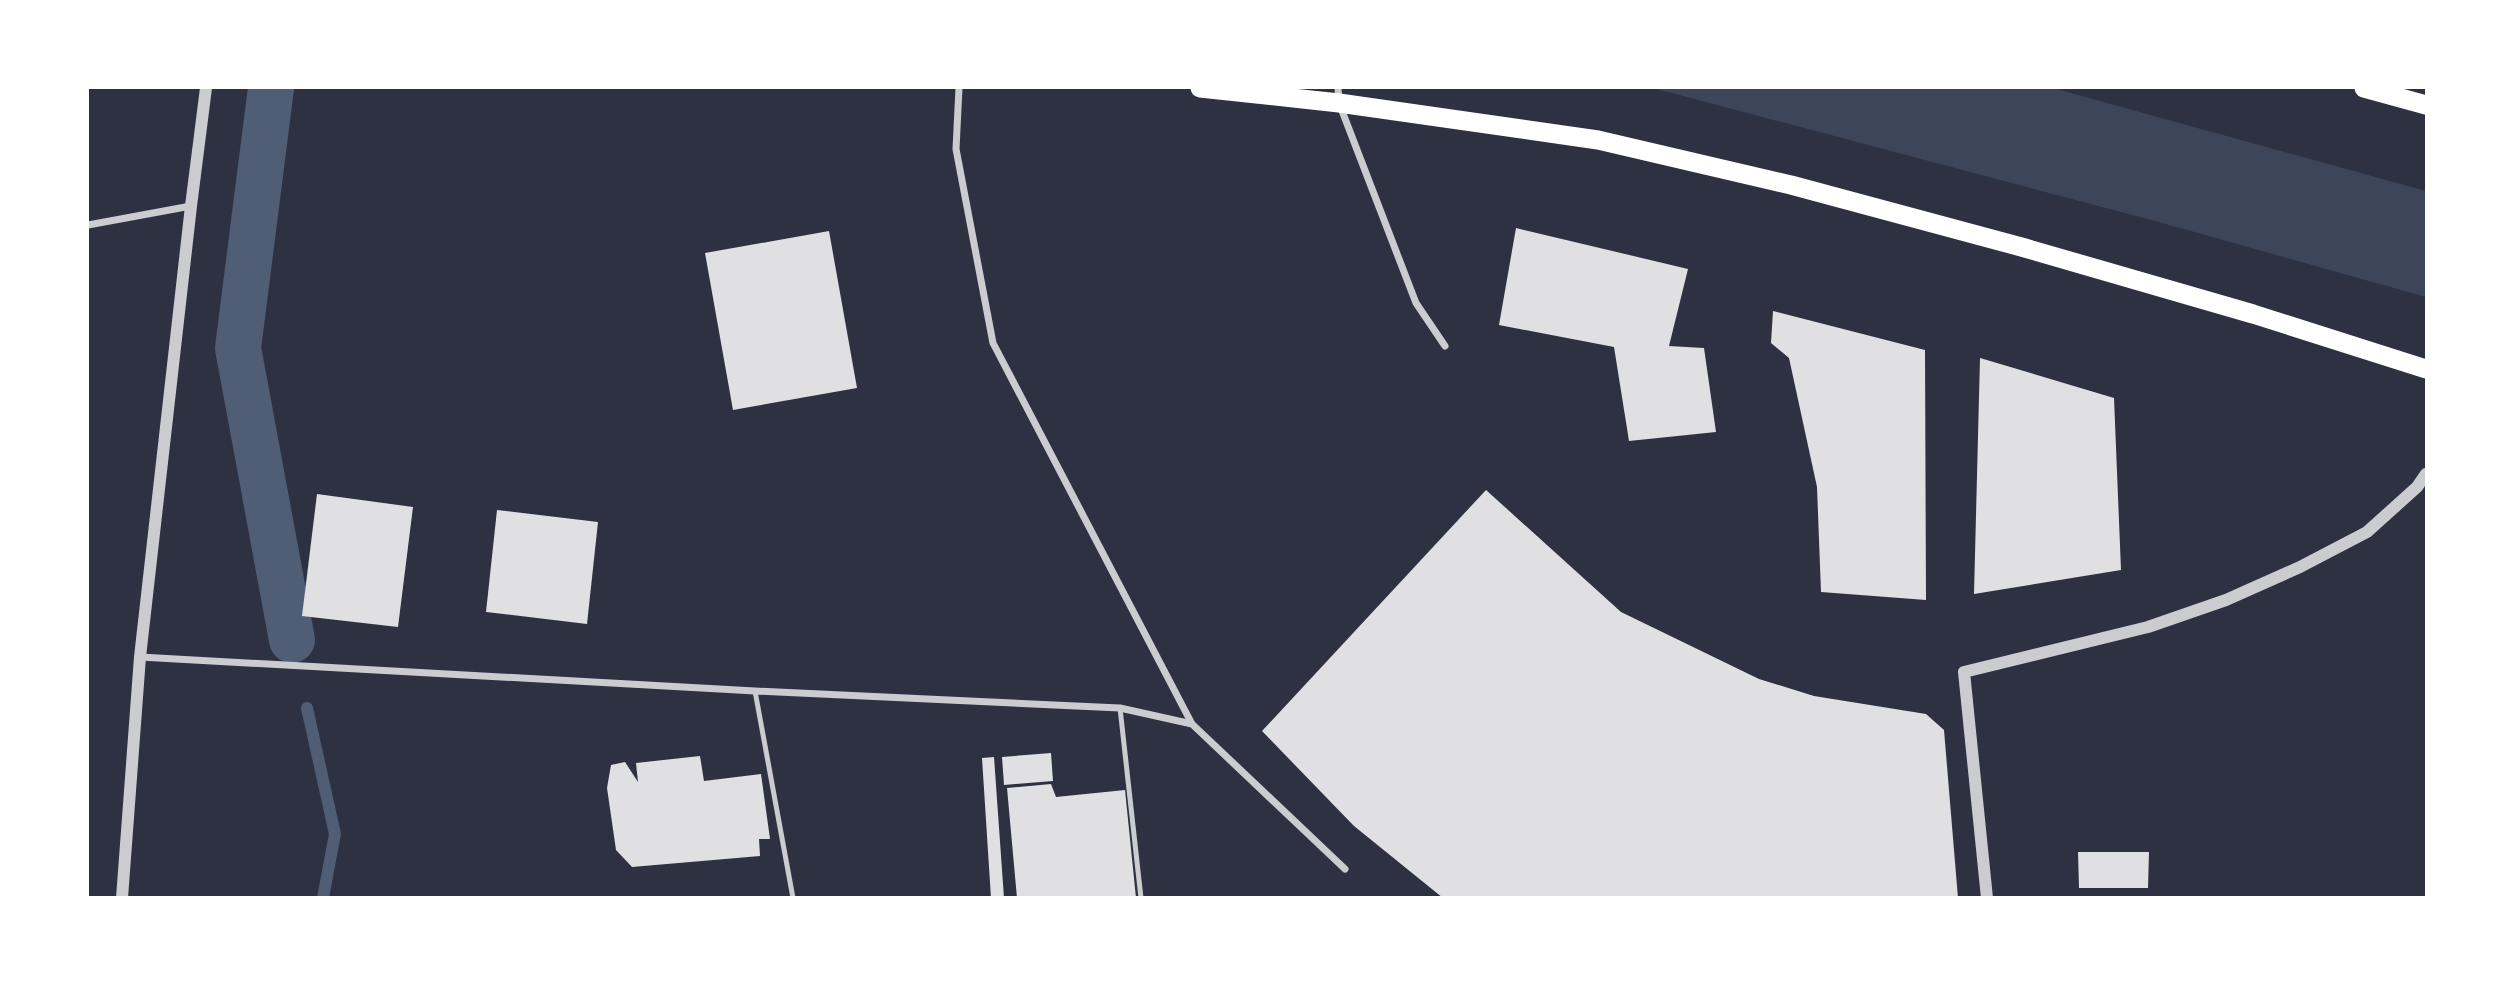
<svg xmlns="http://www.w3.org/2000/svg" width="2514" height="985" viewBox="0 0 2514 985" font-family="Mulish,sans-serif">
  <rect width="100%" height="100%" fill="#2d3142"/>
  <path fill="#3c4559" d="M1653,88H2053L2426,191V297L2155,221Z"/>
  <g fill="none" stroke-linecap="round" stroke-linejoin="round">
    <path stroke="#4f5d75" stroke-width="12" d="M307,708L335,834L323,898"/>
    <path stroke="#4f5d75" stroke-width="46" d="M271,88L238,348L292,640"/>
  </g>
  <path fill="#e0e0e3" d="M1516,228L1688,269L1669,346L1704,348L1716,432L1629,441L1614,347L1499,325Z
    M829,231L857,388L733,410L705,253Z
    M1773,311L1925,350L1926,600L1821,592L1817,487L1789,358L1771,343Z
    M1980,358L2114,398L2121,570L1974,594Z
    M1486,490L1621,612L1759,679L1814,696L1926,714L1944,730L1958,898H1443L1354,826L1262,731Z
    M317,494L413,507L398,627L302,616Z
    M497,510L598,522L587,624L486,612Z
    M1051,753L1053,781L1004,785L1002,757Z
    M700,756L704,781L761,774L770,839H759L760,856L632,867L616,850L607,788L611,765L625,762L638,782L636,763Z
    M994,757L1004,898H991L982,758Z
    M1051,784L1056,797L1125,790L1136,898H1017L1007,788Z
    M2078,852H2149L2148,888H2079Z"/>
  <g fill="none" stroke-linecap="round" stroke-linejoin="round">
    <path stroke="#caccd0" stroke-width="5" d="M755,691L793,898
      M1120,708L1141,898"/>
    <path stroke="#caccd0" stroke-width="7" d="M959,88L956,149L993,343L1192,724L1345,869
      M1338,88L1339,103L1416,303L1445,346
      M88,225L191,206
      M140,657L755,691L1120,708L1192,724"/>
    <path stroke="#caccd0" stroke-width="12" d="M122,898L140,657L191,206L206,88
      M1987,898L1964,672L2148,627L2226,600L2300,567L2367,532L2417,487L2426,474"/>
    <path stroke="#fff" stroke-width="19" d="M1200,88L1339,103L1598,140L1791,185L2025,248L2253,314L2426,369
      M2364,88L2426,105"/>
  </g>
  <rect width="2514" height="985" fill="none" stroke="#ffffff" stroke-width="178"/>
</svg>
